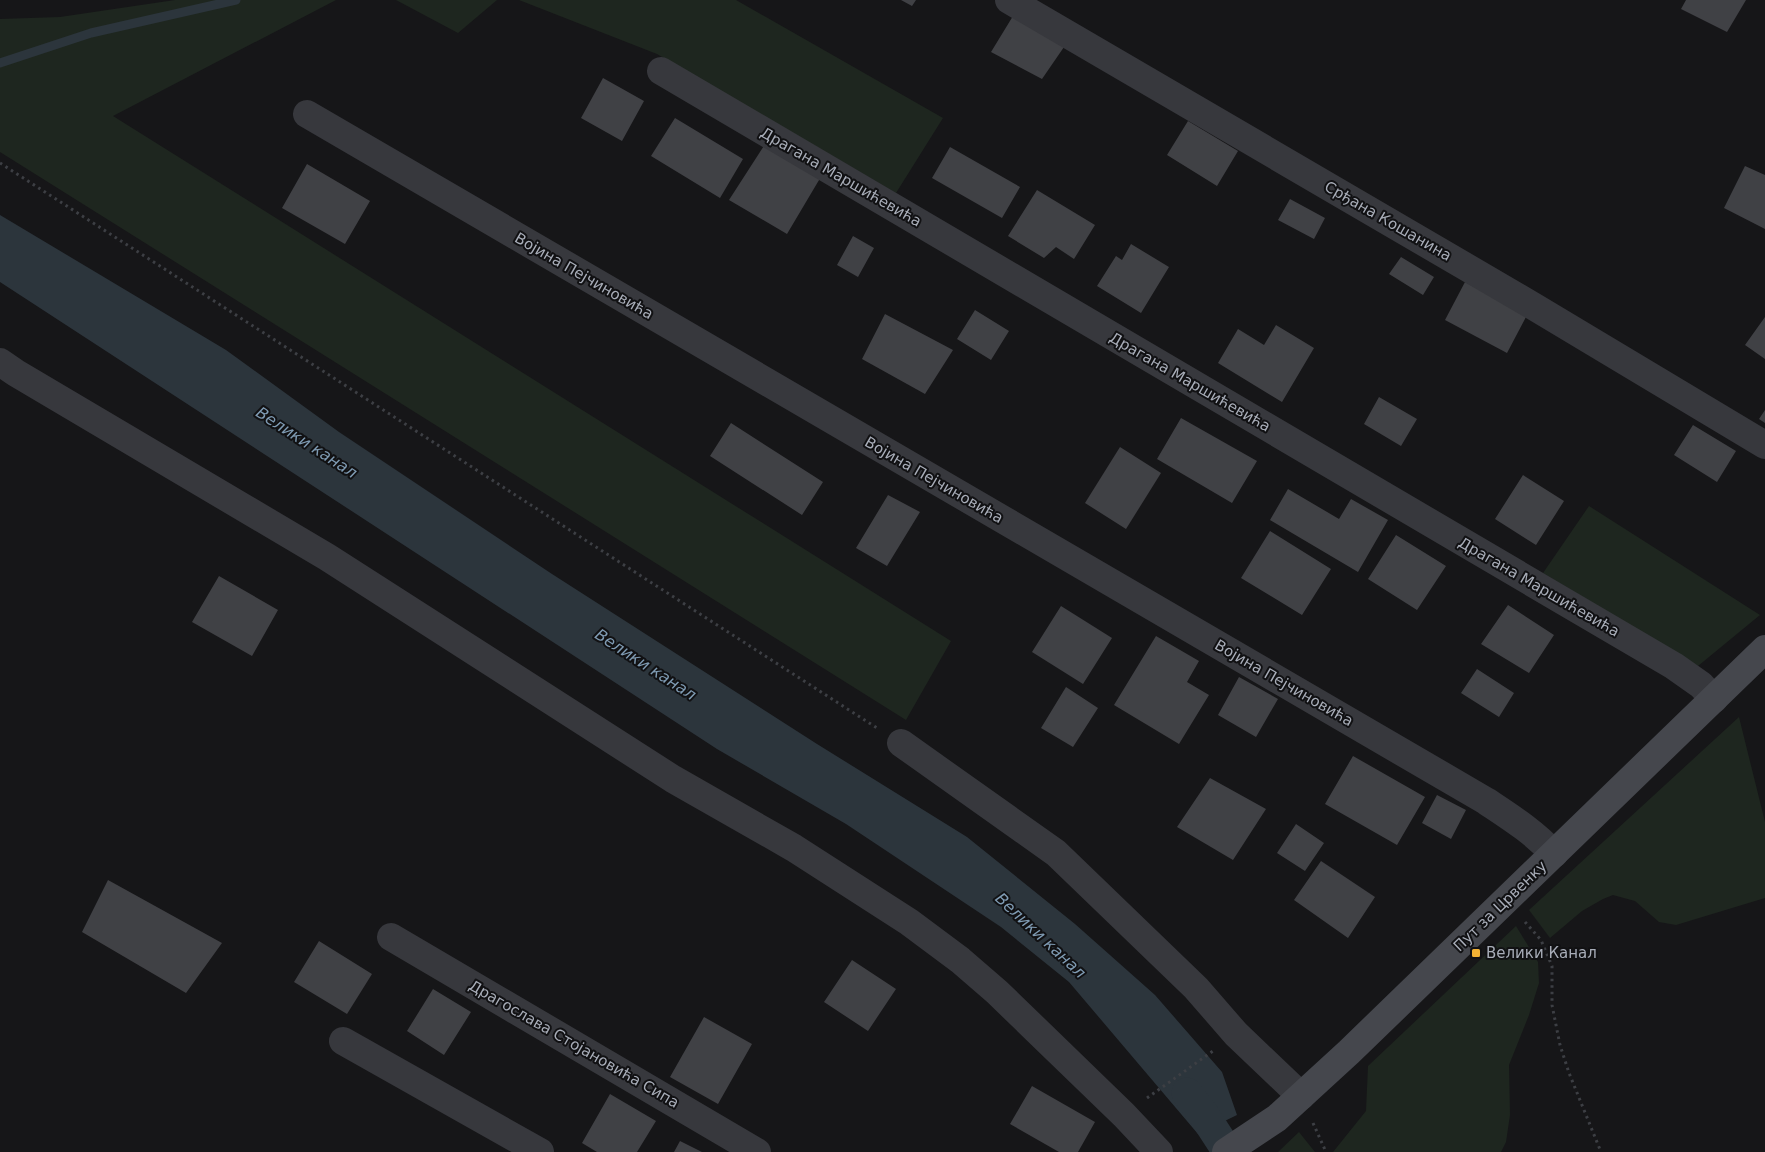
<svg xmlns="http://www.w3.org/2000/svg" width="1765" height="1152" viewBox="0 0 1765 1152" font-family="'DejaVu Sans',sans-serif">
  <rect width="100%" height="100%" fill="#161618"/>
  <path fill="#1e261f" d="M175,0H336L113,116L951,641L906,720L0,152V19L60,17Z
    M396,0H497L458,33Z
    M519,0H736L943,118L896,193L657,54Z
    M1589,506L1760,615L1698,666L1543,573Z
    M1739,717L1765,822V898L1676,925L1659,922L1635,901L1613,895L1603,899L1582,911L1550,938L1529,910Z
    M1516,926L1538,962L1539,983L1529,1015L1509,1065L1510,1115L1506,1142L1501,1152H1333L1366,1111L1368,1066Z
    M1299,1132L1315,1152H1278Z"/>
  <path fill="#2c353c" d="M0,215L226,350L339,432L552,574L817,744L967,837L1075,924L1155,995L1222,1072L1237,1115L1198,1134L1069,982L1001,927L846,824L717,749L0,282Z"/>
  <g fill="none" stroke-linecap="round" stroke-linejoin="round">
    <path stroke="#2c353c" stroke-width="9" d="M0,63L91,33L236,0"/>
    <path stroke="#2c353c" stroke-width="31" d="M1187,1093L1204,1115L1228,1152"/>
  </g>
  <path fill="#404145" d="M901,0H916L912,6Z
    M1686,0H1746L1727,32L1681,9Z
    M1013,16L1064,47L1042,79L991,52Z
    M603,78L644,101L622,141L581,118Z
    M675,118L743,159L720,198L651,156Z
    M1188,121L1238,151L1217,186L1167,155Z
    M767,141L822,175L787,234L729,200Z
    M950,147L1020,187L1002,218L932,178Z
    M307,164L370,201L345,244L282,208Z
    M1745,166L1765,175V229L1724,208Z
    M1037,190L1095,225L1074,259L1056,247L1044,258L1008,236Z
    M1290,199L1325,218L1314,239L1278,220Z
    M853,236L874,248L858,277L837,265Z
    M1131,244L1169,267L1141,313L1097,286L1116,256L1122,260Z
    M1401,257L1434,277L1423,295L1389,274Z
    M1465,282L1527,315L1507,353L1445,320Z
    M975,310L1009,331L991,360L957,339Z
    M885,314L953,350L925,394L862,359Z
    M1765,317V359L1745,345Z
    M1276,325L1314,348L1282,402L1218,363L1238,329L1264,345Z
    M1379,397L1417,419L1401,446L1364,424Z
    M1765,410V423L1759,419Z
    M1181,418L1257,461L1232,503L1157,459Z
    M731,423L823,482L802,515L710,456Z
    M1693,425L1736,451L1717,482L1674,455Z
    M1120,447L1161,473L1126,529L1085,503Z
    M1523,475L1564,501L1536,545L1495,519Z
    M1288,489L1339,519L1351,499L1388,520L1358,572L1270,520Z
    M888,495L920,512L887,566L856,548Z
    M1270,531L1331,569L1302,615L1241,578Z
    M1396,535L1446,566L1417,610L1368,579Z
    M219,576L278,610L252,656L192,622Z
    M1508,605L1554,635L1529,673L1481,644Z
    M1061,606L1112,638L1083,684L1032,652Z
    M1156,636L1199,661L1187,682L1209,695L1179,744L1114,705Z
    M1477,669L1514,693L1499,717L1461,693Z
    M1239,677L1278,699L1256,737L1218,715Z
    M1066,687L1098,708L1073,747L1041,728Z
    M1353,756L1425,797L1397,845L1325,804Z
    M1210,778L1266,809L1233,860L1177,827Z
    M1437,795L1466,810L1451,839L1422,823Z
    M1296,824L1324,843L1305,871L1277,853Z
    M1321,861L1375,897L1348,938L1294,900Z
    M108,880L222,943L186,993L82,932Z
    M319,941L372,974L347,1014L294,982Z
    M852,960L896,989L868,1031L824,1002Z
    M433,989L471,1012L444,1055L407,1031Z
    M704,1017L752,1044L718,1104L670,1077Z
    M1032,1086L1095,1122L1078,1152H1059L1010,1124Z
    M610,1094L656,1121L637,1152H597L582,1143Z
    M680,1141L702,1152H674Z"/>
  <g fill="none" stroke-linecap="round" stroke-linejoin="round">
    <path stroke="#3d3f44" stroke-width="3" stroke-dasharray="2.5 4" stroke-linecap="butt" d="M0,163L877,728
      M1525,922L1541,940L1552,966V1005L1560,1045L1569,1073L1601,1152
      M1147,1098L1213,1051
      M1313,1123L1326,1152"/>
    <path stroke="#37383d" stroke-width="28" d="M1009,0L1533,306L1765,445
      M661,71L1674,666L1701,685L1714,699
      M307,114L1486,801C1510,817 1534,832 1554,854
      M0,362L16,373L327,557L673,779L794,848L909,922L960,960L997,992L1124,1115L1159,1152
      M901,743L1056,853L1196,988L1236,1034L1301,1096
      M391,937L757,1152
      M343,1041L540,1152"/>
    <path stroke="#45474d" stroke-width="28" d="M1226,1152L1277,1118L1349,1052L1765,649"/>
  </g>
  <rect fill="#f2b134" stroke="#111113" stroke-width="2" x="1471" y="948" width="10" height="10" rx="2.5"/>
  <g text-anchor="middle" stroke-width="4" stroke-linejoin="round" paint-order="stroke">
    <g font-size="15" fill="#a8adb8" stroke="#111113">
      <text transform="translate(841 177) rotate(30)" y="5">Драгана Маршићевића</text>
      <text transform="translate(1388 221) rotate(30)" y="5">Срђана Кошанина</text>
      <text transform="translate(584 276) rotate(30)" y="5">Војина Пејчиновића</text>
      <text transform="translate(1190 382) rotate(30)" y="5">Драгана Маршићевића</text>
      <text transform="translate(934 480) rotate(30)" y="5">Војина Пејчиновића</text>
      <text transform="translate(1539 587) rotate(30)" y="5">Драгана Маршићевића</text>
      <text transform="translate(1284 683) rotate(30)" y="5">Војина Пејчиновића</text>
      <text transform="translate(1500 906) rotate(-44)" y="5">Пут за Црвенку</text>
      <text transform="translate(574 1044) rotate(30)" y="5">Драгослава Стојановића Сипа</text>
    </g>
    <g font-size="15" fill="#a8adb8" stroke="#111113" text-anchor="start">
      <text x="1486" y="958">Велики Канал</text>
    </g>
    <g font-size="16" font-style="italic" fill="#7f9bb3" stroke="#111113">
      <text transform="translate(307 442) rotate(33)" y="6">Велики канал</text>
      <text transform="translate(646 664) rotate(33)" y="6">Велики канал</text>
      <text transform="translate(1041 935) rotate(43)" y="6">Велики канал</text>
    </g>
  </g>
</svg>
